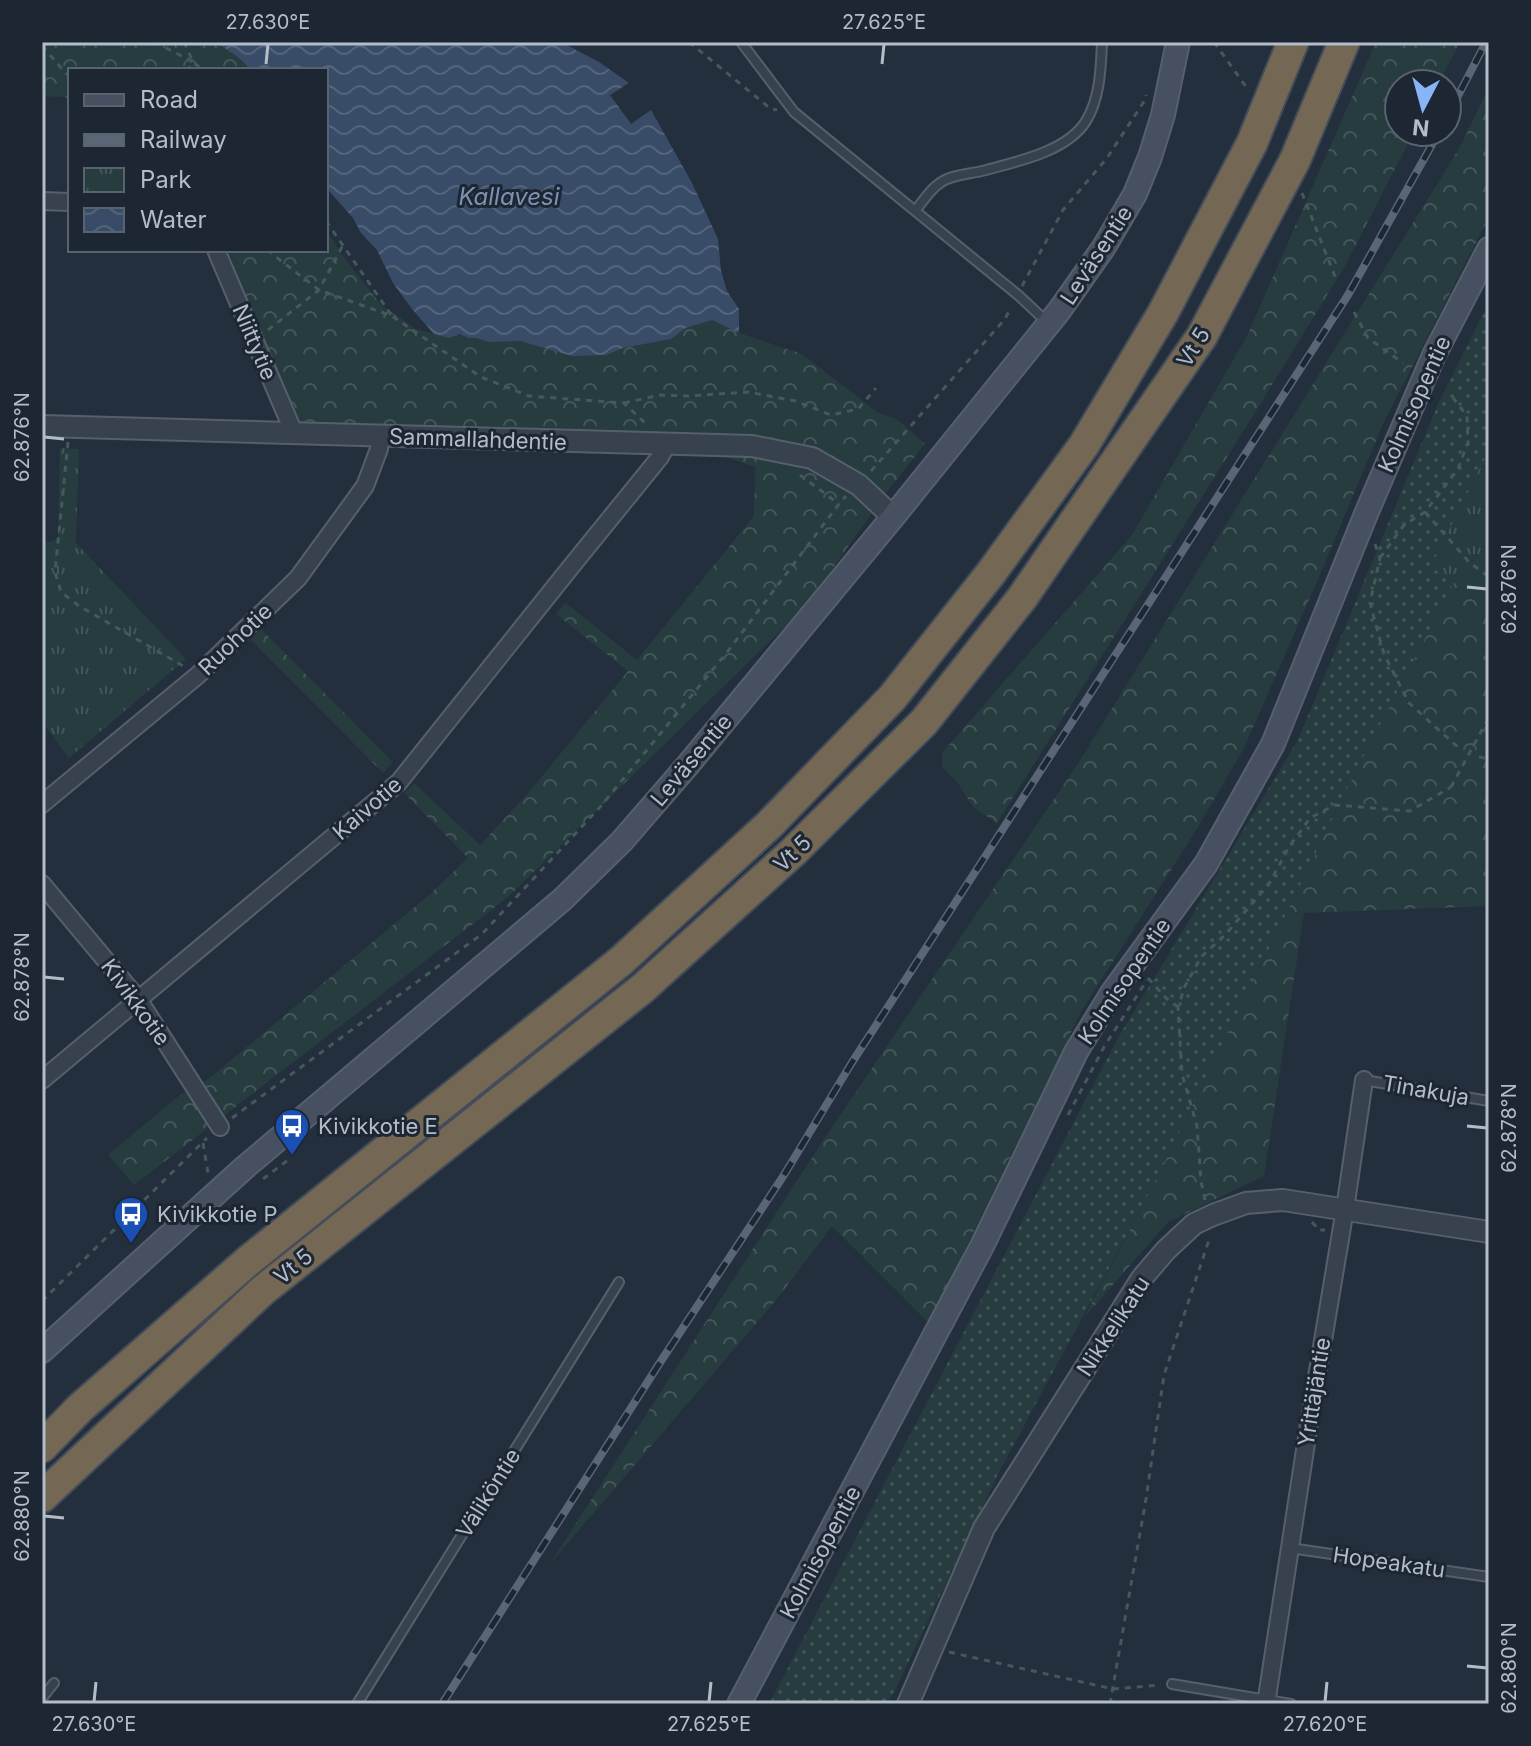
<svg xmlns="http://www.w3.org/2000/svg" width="1531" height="1746" viewBox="0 0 1531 1746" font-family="Inter,sans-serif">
  <defs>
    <pattern id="grass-dots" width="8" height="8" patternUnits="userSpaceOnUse" patternTransform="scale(2)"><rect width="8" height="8" fill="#263c3f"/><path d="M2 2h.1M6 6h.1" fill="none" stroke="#435659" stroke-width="1.8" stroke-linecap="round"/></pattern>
    <pattern id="forest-crowns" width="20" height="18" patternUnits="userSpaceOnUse" patternTransform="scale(2)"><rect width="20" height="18" fill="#263c3f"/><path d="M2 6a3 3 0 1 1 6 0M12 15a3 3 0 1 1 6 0" fill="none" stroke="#435659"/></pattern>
    <pattern id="park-tufts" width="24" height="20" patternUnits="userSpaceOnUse" patternTransform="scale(2)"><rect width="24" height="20" fill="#263c3f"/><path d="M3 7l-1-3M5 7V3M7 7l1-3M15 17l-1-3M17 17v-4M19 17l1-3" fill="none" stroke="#435659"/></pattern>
    <pattern id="water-waves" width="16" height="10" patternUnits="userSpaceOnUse" patternTransform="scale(2)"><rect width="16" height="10" fill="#394c67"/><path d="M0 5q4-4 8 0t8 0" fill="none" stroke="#53647b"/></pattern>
  </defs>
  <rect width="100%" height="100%" fill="#242f3e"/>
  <path fill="url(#grass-dots)" d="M1489,302V516L1354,775L1152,1188L998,1474L894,1692L886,1704H769L1118,1038L1298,740L1438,404Z"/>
  <path fill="url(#forest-crowns)" d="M42,42H217C227,51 243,58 250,70H70V100L65,97L42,96Z
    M1376,42H1460L1438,84H1399V132H1414L1345,266L1251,419L997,823L973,807L958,783L942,767V753L1132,535L1247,336Z
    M1489,87V217L1383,424L1319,577L1244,748L1195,832L1082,1010L929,1323L832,1226L777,1299L549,1565L824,1139L1077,765L1460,147Z
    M326,230L343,256L381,305L416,329L449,338L458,334L469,338H476L489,342L520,341L572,356L605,354L623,348L671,339L686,328L712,320L739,333L802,354L877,412L898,420L925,444L889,489L805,607L508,897L134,1185L108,1155L180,1095L206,1081L429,895L468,858L404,793L414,783L480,845L530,791L628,671L556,614L566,603L637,660L754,516L755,467L664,435L295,429L228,250H326Z
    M1489,516V906L1304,913L1264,1176L1168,1222L1083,1319L1152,1188L1354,775Z
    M261,629L393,762L383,773L250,639Z"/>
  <path fill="url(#park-tufts)" d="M60,448L79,449L76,543L186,659L69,758L42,722V544L58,539Z
    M1489,450V594L1430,568Z"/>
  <path fill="url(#water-waves)" d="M217,42H561L599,62L629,83L610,95L631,124L651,110L692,183L718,239L721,271L727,291L739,309V333L712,320L686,328L671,339L623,348L606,355L572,356L520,341L489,342L476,338H469L459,334L449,338L434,334L412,309L393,283L377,250L361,233L353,218L329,191L326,182V70H250C243,58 227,51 217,42Z"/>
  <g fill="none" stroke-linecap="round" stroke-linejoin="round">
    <g stroke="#565f6c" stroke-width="12">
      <path id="service" d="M741,42L794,112L1018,295L1049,324
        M915,211C922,203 930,189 940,183C950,175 969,174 982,171C1015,162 1067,152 1086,121C1100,99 1101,67 1102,42
        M1364,1080L1489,1101
        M1290,1548L1489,1577
        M1172,1684L1291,1704
        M42,1698L54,1683
        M357,1704L619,1282"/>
    </g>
    <g stroke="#565f6c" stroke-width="20">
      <path id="minor" d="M42,201L70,202
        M216,250L294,433
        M42,804L198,675L298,578L365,486L379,449L380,436
        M42,884L138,999L220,1127
        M42,1080L399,782L574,563L660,457L667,444
        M1266,1704L1309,1424L1345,1209L1364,1080"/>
    </g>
    <g stroke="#565f6c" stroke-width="24">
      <path id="tertiary" d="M42,426L752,446L812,458L859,485L893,517
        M908,1704L984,1528L1142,1278L1166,1250L1194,1224L1213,1215L1246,1203L1283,1200L1489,1232"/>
    </g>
    <g stroke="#565f6c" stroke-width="26">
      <path id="secondary" d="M42,1351L244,1168L563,899L622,841L687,766L893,517L1059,311L1104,247L1135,194L1150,157L1163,115L1178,42
        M739,1704L982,1246L1076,1052L1112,993L1206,864L1273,744L1366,514L1434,355L1489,249"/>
    </g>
    <g stroke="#434c59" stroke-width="34">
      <path id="motorway" d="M42,1447L80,1408L248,1261L621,961L769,825L892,698L991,573L1084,445L1163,313L1252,143L1293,42
        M42,1497L262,1291L643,988L792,853L924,722L1022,598L1202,336L1295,160L1344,42"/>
    </g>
    <path stroke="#44595c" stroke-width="3" stroke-dasharray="6 6" stroke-linecap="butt" d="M155,42L193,62L188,70
      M184,42L193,62L203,70
      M689,42L771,109L777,110
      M1214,42L1249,91
      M42,46L70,78
      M1302,193L1336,279
      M326,221L392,316
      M267,250L319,290L392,316L481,377L529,396L624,403L646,424
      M1022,286L1063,210L1107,158L1145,100L1146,95
      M1354,312L1368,338L1403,363
      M268,330L319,290L343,245
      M624,403L660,395L688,396L748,392L795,401L831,415L858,409L876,388
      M68,442L55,572L61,592L79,606L185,667
      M871,471L1005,319L1011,307
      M800,475L839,504
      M1425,512L1469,562L1489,577
      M1375,544L1380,558L1370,603L1384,654L1409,703L1461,750
      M1380,558L1404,525L1425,512L1458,469L1468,442L1467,416L1450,394
      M1479,757L1489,759
      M1148,978L1166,998L1178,1007
      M1068,1115L1104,1047L1147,980
      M232,1118L482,934L601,806L728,651L839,504L846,496
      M203,1143L208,1173
      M263,1179L292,1157
      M1205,1200L1201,1181L1197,1126L1182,1074L1178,1007L1185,986L1201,957L1225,935L1269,884L1289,847L1310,818L1335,805L1410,811L1451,787
      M1312,1222L1319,1230H1325
      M42,1301L207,1138
      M949,1652L1113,1689L1161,1685
      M1110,1704L1146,1499L1164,1375L1209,1240"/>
    <use href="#service" stroke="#38414e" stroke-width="8"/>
    <use href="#minor" stroke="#38414e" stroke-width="16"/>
    <use href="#tertiary" stroke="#38414e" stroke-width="20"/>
    <use href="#secondary" stroke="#465061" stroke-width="22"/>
    <use href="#motorway" stroke="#746855" stroke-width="30"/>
    <g stroke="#5a6575" stroke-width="8">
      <path id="rail" d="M1447,117L1486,42
        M442,1704L661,1361L784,1175L851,1064L1348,295L1439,132"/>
    </g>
    <use href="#rail" stroke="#1d2633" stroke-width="5" stroke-dasharray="15" stroke-linecap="butt"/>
    <path stroke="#44595c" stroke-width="3" stroke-dasharray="6 6" stroke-linecap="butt" d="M1451,787L1489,717"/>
  </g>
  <path fill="none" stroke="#b4bcc9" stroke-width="3" d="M266,64L268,44M882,64L884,44M44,437L64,439M1467,587L1487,589M44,977L64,979M1467,1126L1487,1128M44,1516L64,1518M1467,1666L1487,1668M94,1702L96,1682M709,1702L711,1682M1325,1702L1327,1682"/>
  <defs>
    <g id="bus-pin" transform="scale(1.8)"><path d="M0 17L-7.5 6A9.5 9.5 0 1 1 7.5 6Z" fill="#1a4fb4" stroke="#1d2633"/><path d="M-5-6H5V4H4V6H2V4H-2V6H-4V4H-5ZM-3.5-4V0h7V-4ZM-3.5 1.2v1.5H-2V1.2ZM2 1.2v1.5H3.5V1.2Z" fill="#fff"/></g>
  </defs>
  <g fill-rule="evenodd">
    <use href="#bus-pin" x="292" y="1126"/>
    <use href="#bus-pin" x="131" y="1214"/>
  </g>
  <g text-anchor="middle" stroke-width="6" stroke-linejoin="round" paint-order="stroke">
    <g font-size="22" fill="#b4bcc9" stroke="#1d2633">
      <text transform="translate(1096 255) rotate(-57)" y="8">Leväsentie</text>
      <text transform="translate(255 342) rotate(67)" y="8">Niittytie</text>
      <text transform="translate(1193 347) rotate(-58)" y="8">Vt 5</text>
      <text transform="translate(1414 404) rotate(-66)" y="8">Kolmisopentie</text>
      <text transform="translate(478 439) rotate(2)" y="8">Sammallahdentie</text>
      <text transform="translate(235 639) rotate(-44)" y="8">Ruohotie</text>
      <text transform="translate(691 760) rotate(-50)" y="8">Leväsentie</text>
      <text transform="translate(367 808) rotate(-41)" y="8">Kaivotie</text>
      <text transform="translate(792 853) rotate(-44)" y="8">Vt 5</text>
      <text transform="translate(1124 981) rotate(-56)" y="8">Kolmisopentie</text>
      <text transform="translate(136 1002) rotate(54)" y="8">Kivikkotie</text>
      <text transform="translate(1426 1090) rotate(10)" y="8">Tinakuja</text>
      <text transform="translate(293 1266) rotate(-39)" y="8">Vt 5</text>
      <text transform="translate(1113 1326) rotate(-57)" y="8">Nikkelikatu</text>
      <text transform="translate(1314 1392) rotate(-81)" y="8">Yrittäjäntie</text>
      <text transform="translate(488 1493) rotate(-58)" y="8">Väliköntie</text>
      <text transform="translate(820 1552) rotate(-62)" y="8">Kolmisopentie</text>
      <text transform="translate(1389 1562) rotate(8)" y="8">Hopeakatu</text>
    </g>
    <g font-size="22" fill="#b4bcc9" stroke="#1d2633" text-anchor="start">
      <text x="318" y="1134">Kivikkotie E</text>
      <text x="157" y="1222">Kivikkotie P</text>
    </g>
    <g font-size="24" font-style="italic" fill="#7c92b1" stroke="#1d2633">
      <text x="509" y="205">Kallavesi</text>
    </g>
  </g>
  <rect width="1531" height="1746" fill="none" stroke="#1d2633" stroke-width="88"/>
  <rect x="68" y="68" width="260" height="184" fill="#1d2633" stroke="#59626f" stroke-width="2"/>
  <rect x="84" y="94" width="40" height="12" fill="#465061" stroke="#59626f" stroke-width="2"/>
  <text x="140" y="108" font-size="24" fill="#b4bcc9">Road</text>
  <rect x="84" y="134" width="40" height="12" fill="#5a6575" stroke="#59626f" stroke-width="2"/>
  <text x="140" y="148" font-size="24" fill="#b4bcc9">Railway</text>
  <rect x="84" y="168" width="40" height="24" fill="url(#park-tufts)" stroke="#59626f" stroke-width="2"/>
  <text x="140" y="188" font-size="24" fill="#b4bcc9">Park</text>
  <rect x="84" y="208" width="40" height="24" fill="url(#water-waves)" stroke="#59626f" stroke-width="2"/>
  <text x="140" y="228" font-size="24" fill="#b4bcc9">Water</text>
  <g transform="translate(1423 108) rotate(186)"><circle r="38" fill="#1d2633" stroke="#59626f" stroke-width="2"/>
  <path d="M0-6L14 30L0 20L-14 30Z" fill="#8ab4f8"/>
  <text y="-12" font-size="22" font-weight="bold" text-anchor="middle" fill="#b4bcc9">N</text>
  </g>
  <rect x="44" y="44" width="1443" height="1658" fill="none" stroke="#b4bcc9" stroke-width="3"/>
  <g font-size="20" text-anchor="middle" fill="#b4bcc9">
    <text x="268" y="29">27.630°E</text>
    <text x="884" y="29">27.625°E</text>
    <text transform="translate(22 437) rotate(-90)" y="7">62.876°N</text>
    <text transform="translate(1509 589) rotate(-90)" y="7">62.876°N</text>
    <text transform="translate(22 977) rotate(-90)" y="7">62.878°N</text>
    <text transform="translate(1509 1128) rotate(-90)" y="7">62.878°N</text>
    <text transform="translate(22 1516) rotate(-90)" y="7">62.880°N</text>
    <text transform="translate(1509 1668) rotate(-90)" y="7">62.880°N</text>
    <text x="94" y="1731">27.630°E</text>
    <text x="709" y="1731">27.625°E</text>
    <text x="1325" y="1731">27.620°E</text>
  </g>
</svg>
